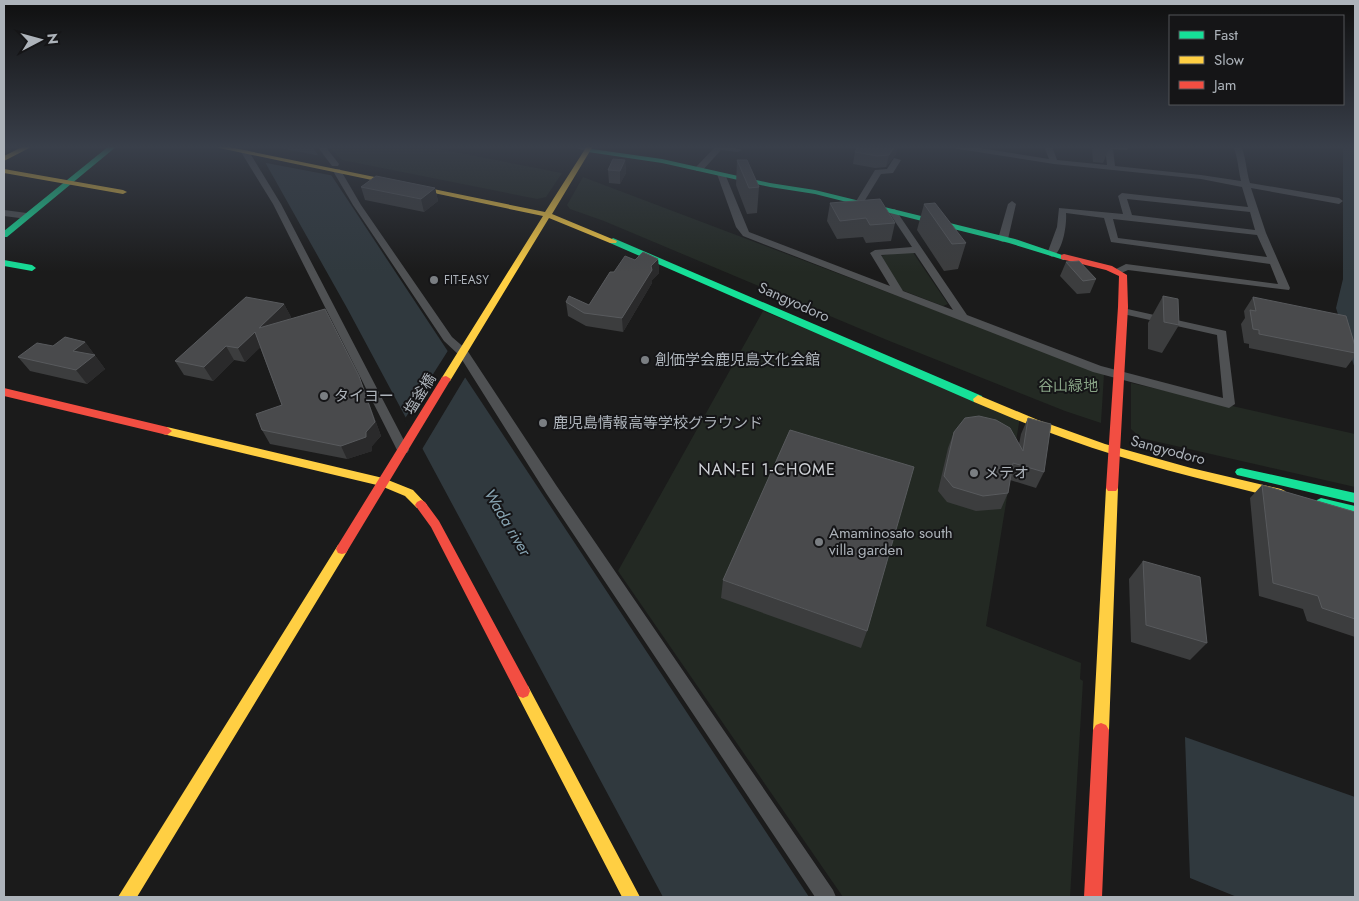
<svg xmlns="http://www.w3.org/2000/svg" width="1359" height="901" viewBox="0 0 1359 901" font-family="Jost,'Noto Sans JP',sans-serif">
  <rect width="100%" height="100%" fill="#1b1b1b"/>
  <path fill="#232923" d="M328,146H424L562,173L546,197L537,199L342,160Z
    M583,177L1104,374L1101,423L1065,411L887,340L604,221L570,209L567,205Z
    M912,251L948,304L943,306L899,289L879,256Z
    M763,311L1020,417L986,626L1081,663L1080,679L1083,681L1070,897H843L618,571Z
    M1131,383L1355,434V487L1141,438L1131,429Z"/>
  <path fill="#30393e" d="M256,146H312L809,897H663L347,308Z
    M1343,146H1355V369L1336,308L1343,279Z
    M1185,737L1355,797V897H1237L1190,878Z"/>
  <path fill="#1b1b1b" d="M253,146H269L321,156L335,176L261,162Z
    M449,349L466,376L421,451L404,420Z"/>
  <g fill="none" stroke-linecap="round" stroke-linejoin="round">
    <path fill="#4f5153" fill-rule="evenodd" d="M317,146H325L339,164L338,166H332Z
      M571,146H588L592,150L588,152Z
      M716,146H727L742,150L738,152L721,150L702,171H696V167Z
      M948,146H967L1049,159L1044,146H1052L1057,160L1107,165L1105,146H1125L1128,148L1127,150L1113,149L1115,166L1201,175L1241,181C1238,169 1238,157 1233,146H1241C1246,157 1246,170 1250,183L1339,198L1343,201L1339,204L1251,188L1266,233L1290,288L1289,290L1128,270L1119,274L1116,273V269L1126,264L1278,284L1270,264L1111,242L1104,218L1066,213C1067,224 1063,252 1052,257L1047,254L1057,227L1059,208L1123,214L1118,196L1122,193L1248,207L1242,187L1201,179L1054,164L952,148ZM1127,199L1250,212L1255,230L1132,215ZM1113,219L1257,235L1267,257L1118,238Z
      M242,150H248L281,204L409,450L407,453H399L397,450L273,204L241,152Z
      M894,158L901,160L893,173L881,174L862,205H856L855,203L875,170L887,169Z
      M334,169H340L361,205L452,337L467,350L556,485L833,890L836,897H815L546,493L459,355L444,341L353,205L333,171Z
      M718,172L725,174L749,232L890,286L870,253L875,250L912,247L888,211L889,209H895L967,315L1101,366L1223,398L1217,335L1123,314L1118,311L1123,308L1226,331L1235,404L1229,408L1093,372L743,236L736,227L717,174ZM915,253L953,310L903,291L881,255Z
      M1012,201L1016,204L1008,239L1003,242L1000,241L998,239L1008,204Z
      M4,210L27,213L31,216L27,219L4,216Z"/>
    <path fill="#16e098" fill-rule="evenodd" d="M109,146H117L7,237H4V231Z
      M585,148L662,159L770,183L815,190L1015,239L1068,257L1064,260L1009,243L815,194L770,187L662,163L588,152H585Z
      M613,238L982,396L983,399L982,402H974L610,243L609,241Z
      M4,260L32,265L36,268L32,271L4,266Z
      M1241,468L1355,493V503L1237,475L1235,472L1237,469Z
      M1321,498L1355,506V516L1317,506L1315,503L1317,500Z"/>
    <path fill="#ffcf43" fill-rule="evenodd" d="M24,146H33L4,161V156Z
      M210,146H224L545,212L587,146H593L552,214L617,241L616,243H610L549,218L450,381L446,382L441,379L543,216Z
      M4,169L123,190L127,192L123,194L4,173Z
      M978,395L1038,420L1105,444L1191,468L1281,489L1285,491L1287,494L1285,497L1281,499C1209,481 1136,464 1067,439C1035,428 1005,415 974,402L973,399Z
      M167,427L383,478L413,490L427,505L425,508H417L405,496L381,486L163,434L162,431Z
      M1112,483L1116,485L1118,488L1109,730L1106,735L1101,737L1096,735L1093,730L1106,488L1108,485Z
      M342,544L346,545L348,549L346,553L137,897H118L338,545Z
      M523,684L528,686L640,897H622L518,696L516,691L518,686Z"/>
    <path fill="#f24e42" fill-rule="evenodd" d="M1064,254L1112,266L1127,275L1128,307L1118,488L1116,491H1108L1106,488L1118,307L1119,276L1106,270L1061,259V255Z
      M446,376L451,379L346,553L342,554L338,553L336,549L338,545L442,377Z
      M4,388L167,427L172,431L167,435L4,396Z
      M421,500L425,502L439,521L528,686L530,691L528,696L523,698L518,696L431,527L415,505L417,502Z
      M1101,723L1106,725L1109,730L1102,897H1084L1093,730L1096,725Z"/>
  </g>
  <path fill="#3c3d3e" d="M1093,146H1110L1103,163L1093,162L1092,149Z
    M855,152L896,154L886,167L875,168L853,164Z
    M625,160L626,173L620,184L609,183L608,170Z
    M737,160L759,187L757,213L747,214L736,185Z
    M361,187L435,188L438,201L424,212L365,200Z
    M830,203L895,223L891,241L866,243L863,237L837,239L827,221Z
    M924,204L966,243L958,269L944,271L917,230Z
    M658,259L659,273L652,280V283L623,332L586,326L568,316L566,302L589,305L614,272Z
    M1066,262L1096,279L1090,293L1077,294L1060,276Z
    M1163,296L1179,325L1162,353L1148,349V323Z
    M1253,297L1355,346V356L1346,368L1249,348V344L1244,343L1241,324L1245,318L1244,311Z
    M284,304L291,317L289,319L359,376L381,436L372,446V451L347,459L270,444L262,430L282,405L260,347L245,362L234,360L213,381L184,375L175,361Z
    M85,342L105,369L87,384L30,371L18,357Z
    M1028,418L1044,472L1036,488L1010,480L1008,493L1001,509L976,511L947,502L938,491L948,448L954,432L1019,444L1021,434Z
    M1262,485L1355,512V637L1307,621L1303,609L1259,596L1250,498Z
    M1143,561L1207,643L1190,660L1131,642L1129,579Z
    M723,580L867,631L861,648L721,598Z"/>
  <path fill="#2a2a2b" d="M4,146H17L4,154Z
    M895,146H898L896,154L886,167L889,155Z
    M625,160L626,173L620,184V171Z
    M435,188L438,201L424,212L421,199Z
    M658,259L659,273L652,280V283L623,332L622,318L651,266Z
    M284,304L291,317L266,342L259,328Z
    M255,332L262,346L245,362L238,348Z
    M85,342L105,369L87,384L76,370L73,351Z
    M226,346L234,360L213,381L204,367Z
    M359,376L381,436L372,446V451L347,459L341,446L366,432Z"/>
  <path fill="#494a4c" stroke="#585a5d" d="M858,146H895L889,155L877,156L855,152Z
    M613,159L625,160L620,171L608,170Z
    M737,160H747L759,187L749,188Z
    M376,176L435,188L421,199L361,187Z
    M880,199L895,223L870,225L866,218L840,221L830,203Z
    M935,203L966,243L952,244L924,204Z
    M643,252L658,259L651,266L652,270L622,318L584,313L566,302L569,296L589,305L610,272H614L625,256L635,260Z
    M1079,261L1096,279L1083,281L1066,262Z
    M1163,296L1178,299L1179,325L1164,322Z
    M246,297L284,304L259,328L325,309L359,376L375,422L366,432V437L341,446L262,430L256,414L282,405L255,332L238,348L226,346L204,367L175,361Z
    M1253,297L1346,316L1355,346V353L1259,334V330L1253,329L1250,310L1256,311Z
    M65,337L85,342L73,351L95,355L76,370L18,357L37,343L53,346Z
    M979,416L996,420L1010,428L1023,451L1028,418L1051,424L1044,472L1013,463L1008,493L983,496L953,487L944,476L954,432L965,418Z
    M790,430L914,467L867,631L723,580Z
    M1262,485L1355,512V619L1322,608L1318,596L1273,583Z
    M1143,561L1200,577L1207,643L1146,625Z"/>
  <linearGradient id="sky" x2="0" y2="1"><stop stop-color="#0f0f0f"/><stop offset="0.54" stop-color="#393f4a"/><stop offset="1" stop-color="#393f4a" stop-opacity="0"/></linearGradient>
  <rect width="1359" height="272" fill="url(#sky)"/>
  <g fill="#7a7e82" stroke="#151517" stroke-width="2">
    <circle cx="434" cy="280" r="5"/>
    <circle cx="645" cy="360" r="5"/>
    <circle cx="324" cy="396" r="5"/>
    <circle cx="543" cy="423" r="5"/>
    <circle cx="974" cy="473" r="5"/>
    <circle cx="819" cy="542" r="5"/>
  </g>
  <g text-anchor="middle" stroke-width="4" stroke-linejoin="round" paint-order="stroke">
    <g font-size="12" fill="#adb3ba" stroke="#151517" text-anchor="start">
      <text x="444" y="284">FIT-EASY</text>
    </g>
    <g font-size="15" fill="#adb3ba" stroke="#151517">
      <text transform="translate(794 302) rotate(24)" y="5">Sangyodoro</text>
      <text transform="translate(420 394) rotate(-58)" y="5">塩釜橋</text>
      <text transform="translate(1168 450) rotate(15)" y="5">Sangyodoro</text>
    </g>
    <g font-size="15" fill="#adb3ba" stroke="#151517" text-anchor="start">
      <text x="655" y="365">創価学会鹿児島文化会館</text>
      <text x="334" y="401">タイヨー</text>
      <text x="553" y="428">鹿児島情報高等学校グラウンド</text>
      <text x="984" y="478">メテオ</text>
      <text x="829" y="538">Amaminosato south<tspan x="829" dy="17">villa garden</tspan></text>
    </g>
    <g font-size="15" fill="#88a386" stroke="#151517">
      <text x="1068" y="391">谷山緑地</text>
    </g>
    <g font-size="16" letter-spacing="1" fill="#ced1d6" stroke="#151517">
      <text x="767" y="475">NAN-EI 1-CHOME</text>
    </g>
    <g font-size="16" font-style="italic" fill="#87a4b2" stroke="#151517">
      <text transform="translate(508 522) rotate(59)" y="6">Wada river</text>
    </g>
  </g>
  <rect width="1359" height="901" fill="none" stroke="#adb3ba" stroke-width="10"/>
  <rect x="1169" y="15" width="175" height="90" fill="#151517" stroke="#525458"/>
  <rect x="1179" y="31" width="25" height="8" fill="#16e098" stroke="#525458"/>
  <text x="1214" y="40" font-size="15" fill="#adb3ba">Fast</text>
  <rect x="1179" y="56" width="25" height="8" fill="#ffcf43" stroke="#525458"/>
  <text x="1214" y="65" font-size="15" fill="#adb3ba">Slow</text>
  <rect x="1179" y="81" width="25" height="8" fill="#f24e42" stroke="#525458"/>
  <text x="1214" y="90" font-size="15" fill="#adb3ba">Jam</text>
  <g transform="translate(40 40) rotate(84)" stroke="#151517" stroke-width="4" paint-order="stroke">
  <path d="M0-4L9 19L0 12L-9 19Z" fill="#adb3ba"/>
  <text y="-8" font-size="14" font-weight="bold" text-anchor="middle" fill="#adb3ba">N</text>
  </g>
</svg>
